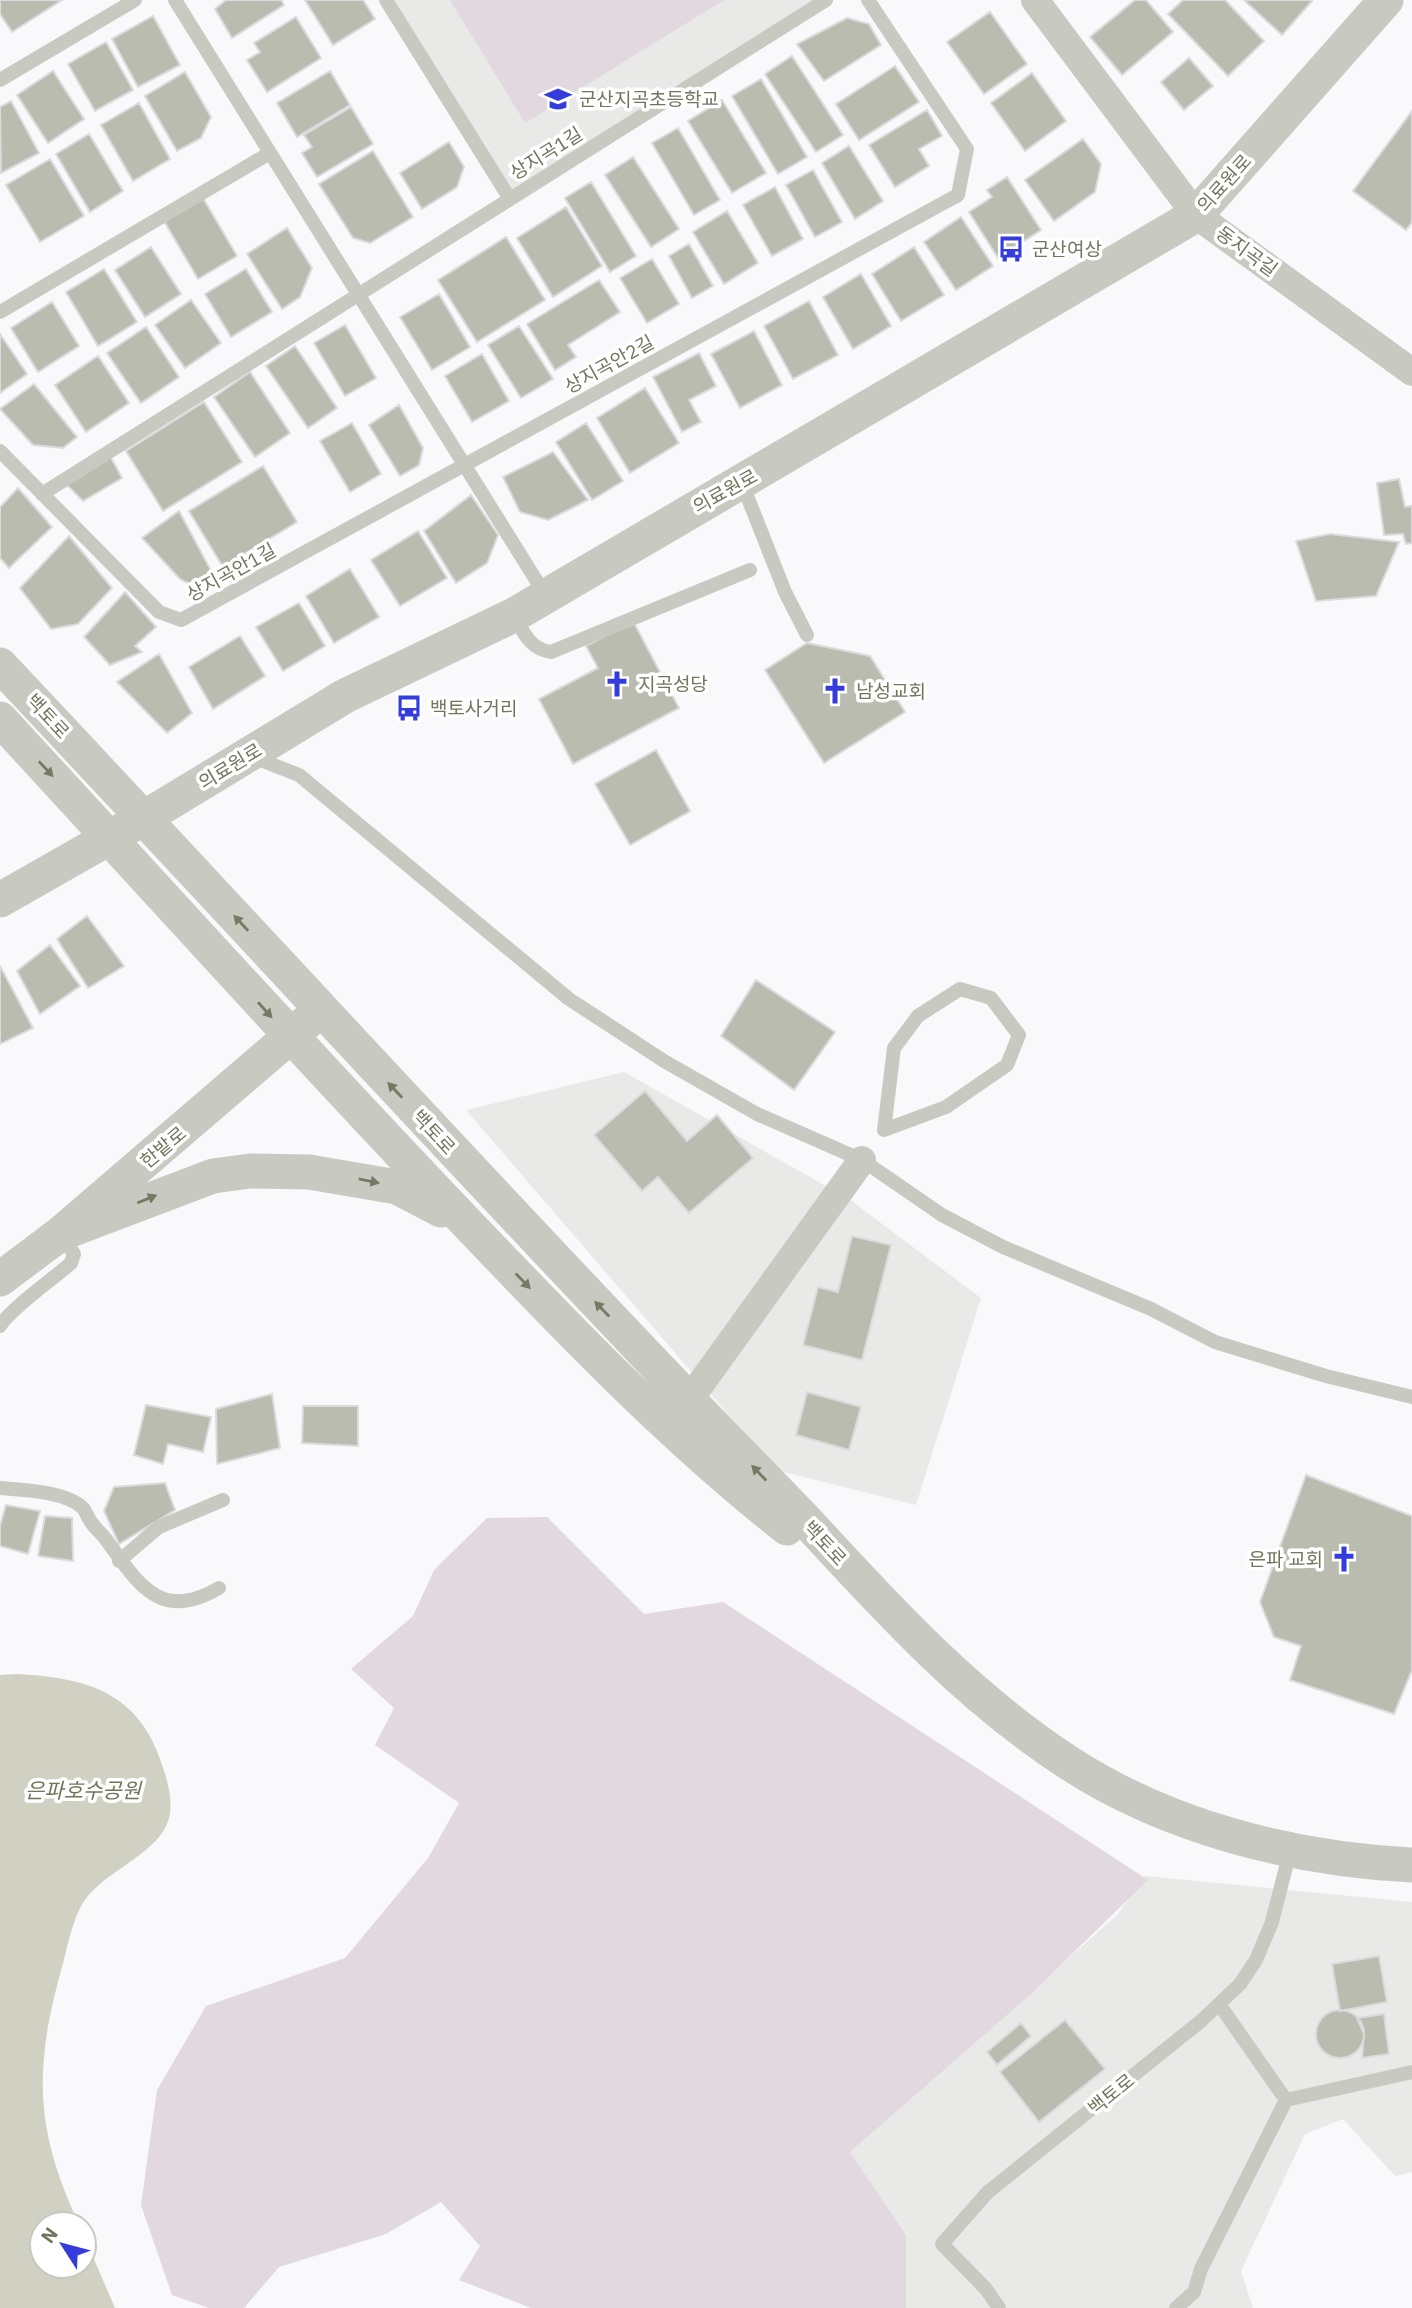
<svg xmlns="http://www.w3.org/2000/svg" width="1412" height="2308" viewBox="0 0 1412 2308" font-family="'IBM Plex Sans','Noto Sans KR',sans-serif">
  <rect width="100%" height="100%" fill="#f9f8fa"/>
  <path fill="#e9e9e8" d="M386,0H826L510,199Z
    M624,1072L849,1199L981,1298L916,1505L776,1470L466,1110Z
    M1145,1876L1412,1902V2172L1395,2176L1343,2119L1305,2134L1241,2271L1253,2308H906V2235L850,2152L1117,1915Z"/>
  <path fill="#e1d9df" d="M450,0H724L525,123Z
    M547,1517L644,1614L723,1602L1148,1880L1031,1994L850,2152L906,2235V2308H531L459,2280L480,2246L441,2202L386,2234L279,2267L244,2308H209L172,2295L141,2205L157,2090L206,2006L345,1958L428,1858L459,1803L375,1745L394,1708L351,1669L413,1616L434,1570L487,1518Z"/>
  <path fill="#d0d0c3" d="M17,1674C93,1678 143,1695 165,1774C170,1790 174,1811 166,1826C152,1856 104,1872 84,1901C72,1920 68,1945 62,1967C34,2067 34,2128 79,2224H42V2266H84V2236L115,2308H0V1675Z"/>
  <path fill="#babcaf" stroke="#dbdadc" stroke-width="2" d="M0,0H62L12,32L0,14Z
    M226,0H281L284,5L232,38L215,9Z
    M305,0H363L375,19L333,45Z
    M1135,0H1146L1173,32L1122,75L1090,37Z
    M1183,0H1225L1264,41L1228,76L1168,14Z
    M1244,0H1311L1312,1L1282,35Z
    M990,12L1027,64L984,94L947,42Z
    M153,16L180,65L138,87L112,39Z
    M296,17L321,58L267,92L247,60L260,52L254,43Z
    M847,18L869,24L881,45L824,81L797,44Z
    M106,42L133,90L95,111L68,64Z
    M792,56L843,135L816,152L765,74Z
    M1189,58L1213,86L1184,110L1161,82Z
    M895,66L919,102L859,140L836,104Z
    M53,71L84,119L48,143L17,95Z
    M330,71L350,105L297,137L277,103Z
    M185,72L211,117L201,138L177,151L145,96Z
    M1032,73L1066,121L1025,151L991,103Z
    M761,79L807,157L778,174L732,96Z
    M722,100L766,173L732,193L688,121Z
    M11,101L39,153L1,173L0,107Z
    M139,103L170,159L133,181L101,125Z
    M351,107L373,144L317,177L302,153L312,147L304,135Z
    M927,110L942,136L919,149L929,166L895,187L869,145Z
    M1412,111V222L1406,230L1353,191Z
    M678,128L720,200L694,215L652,143Z
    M89,134L123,191L90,212L56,154Z
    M1083,139L1101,164L1095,192L1054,221L1025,180Z
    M449,142L464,167L457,187L422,209L400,173Z
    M849,146L883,201L855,219L822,163Z
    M373,151L413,217L370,243L353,238L319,184Z
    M633,157L679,229L651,247L605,175Z
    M50,159L84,216L40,242L6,185Z
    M813,170L842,222L815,237L786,185Z
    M1007,177L1041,230L998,258L969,212L992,197L987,190Z
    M591,182L636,256L610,272L565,198Z
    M775,187L803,239L772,256L743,205Z
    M203,198L237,256L198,279L164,221Z
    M566,207L602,266L553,297L517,238Z
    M727,211L758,263L724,284L693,232Z
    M961,217L993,266L956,290L924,242Z
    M287,228L312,268L300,297L282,309L247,254Z
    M506,237L545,300L477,342L438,280Z
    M689,244L713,286L692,298L669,256Z
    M151,247L181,294L145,317L115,270Z
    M914,247L944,295L901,321L872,274Z
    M652,259L679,304L647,323L620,278Z
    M104,269L137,322L98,346L66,292Z
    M246,269L272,312L231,337L205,294Z
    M861,274L891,326L853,349L823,297Z
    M599,280L620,312L568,345L576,357L555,370L527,324Z
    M439,294L470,347L432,370L400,317Z
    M191,300L221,343L185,368L155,325Z
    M809,301L838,355L793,379L764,326Z
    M52,302L79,346L38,372L11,328Z
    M345,325L376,378L345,396L314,343Z
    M519,326L553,379L521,398L488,345Z
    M146,327L179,377L141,403L107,353Z
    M754,331L782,385L740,408L711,354Z
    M0,334L27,374L0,393Z
    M295,346L337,408L308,428L266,366Z
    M699,353L716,386L689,400L701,422L682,432L653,377Z
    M482,354L509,401L472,422L445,376Z
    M98,356L129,403L86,432L55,385Z
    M250,372L290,433L255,457L214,397Z
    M34,384L77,437L63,448L33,445L0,409Z
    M645,388L679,443L630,473L597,418Z
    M204,402L242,462L163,511L126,451Z
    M399,405L423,448L419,465L400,476L369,425Z
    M352,423L381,474L350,492L320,441Z
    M586,423L623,481L592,500L556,442Z
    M553,452L588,500L548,520L520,512L503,477Z
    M109,454L122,478L83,501L64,482Z
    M263,466L297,522L223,567L189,511Z
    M1399,479L1405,507L1412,506V543L1406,544L1403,534L1384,535L1377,483Z
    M18,488L52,527L9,568L0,558V507Z
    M471,495L498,535L487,563L456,583L424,531Z
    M179,511L216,580L197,588L180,579L142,538Z
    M418,531L447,578L400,606L371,560Z
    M1330,534L1399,542L1376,596L1316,601L1296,541Z
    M69,536L112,588L78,624L51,629L20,588Z
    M350,569L379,617L334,643L306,596Z
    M125,592L156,627L135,646L142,652L110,665L84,637Z
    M299,603L325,646L283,671L256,627Z
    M633,621L679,708L573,764L539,699L598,668L586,646Z
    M240,636L265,676L213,709L189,667Z
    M807,643L870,656L905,712L824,763L765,670Z
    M159,654L192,713L167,733L117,682Z
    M656,750L690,811L630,845L595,784Z
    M87,916L124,966L88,988L57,939Z
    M50,945L80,986L40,1014L17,971Z
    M0,966L33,1028L0,1044Z
    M756,980L835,1032L794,1090L721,1036Z
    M645,1091L687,1141L717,1115L753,1158L689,1213L658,1177L642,1191L594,1135Z
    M852,1236L891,1245L862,1360L803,1345L818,1287L838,1292Z
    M807,1392L861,1407L849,1450L796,1435Z
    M272,1394L280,1448L217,1464L216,1409Z
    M146,1405L211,1417L203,1452L168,1444L163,1464L134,1455Z
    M303,1406H358V1446L302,1443Z
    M1306,1475L1412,1516V1670L1394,1714L1290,1680L1301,1646L1274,1637L1260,1602Z
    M165,1483L175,1510L119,1544L104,1511L114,1487Z
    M6,1505L40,1511L28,1554L0,1546V1526Z
    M45,1516L72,1518L73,1561L38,1556Z
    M1379,1956L1387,2002L1340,2011L1332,1964Z
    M1316 2034a24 24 0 1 1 48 0a24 24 0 1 1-48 0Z
    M1384,2014L1389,2054L1362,2058L1364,2034L1357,2018Z
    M1065,2020L1105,2069L1039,2122L1000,2072Z
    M1021,2023L1031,2036L997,2065L987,2052Z"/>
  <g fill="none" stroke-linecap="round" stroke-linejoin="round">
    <path stroke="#c8cac1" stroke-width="14" d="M175,0L546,596
      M386,0L510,199
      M0,80L135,0
      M0,312L270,153
      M0,451L159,612L181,620L958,195L967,149L868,0
      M742,483L785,592L807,635
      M42,494L826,0
      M514,616C524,633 530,649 551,652L750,570
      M253,757L299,775L569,999L664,1061L757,1114L862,1160L942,1215L1003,1247L1151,1309L1215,1342L1326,1376L1412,1397
      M960,989L991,998L1019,1035L1007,1065L946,1107L884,1130L894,1048L918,1016Z
      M0,1326C10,1309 53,1279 71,1263L74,1254L61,1235
      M0,1488C23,1490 65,1491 83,1508C86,1512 88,1518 91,1522C95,1528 101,1533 105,1538C138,1583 159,1623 219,1588
      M119,1561L159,1527L223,1500
      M1219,2004L1286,2100L1412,2072
      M999,2308L986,2289L942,2244L988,2192L1201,2021L1240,1984L1256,1960L1272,1922L1290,1851
      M1176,2308L1194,2292L1201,2269L1286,2100"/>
    <path stroke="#c8cac1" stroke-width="28" d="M1035,0L1196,215L1412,372
      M674,1414L689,1400L862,1160"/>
    <path stroke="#c8cac1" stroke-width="35" d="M0,665C231,910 458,1159 691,1402C730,1443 771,1484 810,1525C889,1611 970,1699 1069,1763C1169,1828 1294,1859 1412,1865
      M0,719C154,886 306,1055 463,1219C566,1327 669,1435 787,1528
      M0,900L144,818L345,696L514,615L1196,215L1386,0
      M60,1234L213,1176L250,1171L309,1172L397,1187L441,1210
      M0,1279L60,1234L308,1021"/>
  </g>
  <defs><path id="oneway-solid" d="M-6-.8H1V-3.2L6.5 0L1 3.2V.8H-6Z" transform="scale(1.75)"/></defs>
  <g fill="#767a62">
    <use href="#oneway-solid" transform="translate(46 769) rotate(47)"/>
    <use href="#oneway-solid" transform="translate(241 923) rotate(-133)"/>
    <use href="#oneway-solid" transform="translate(265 1010) rotate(48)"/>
    <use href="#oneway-solid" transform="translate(395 1090) rotate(-133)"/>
    <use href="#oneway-solid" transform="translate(369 1181) rotate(11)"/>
    <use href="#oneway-solid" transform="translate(147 1199) rotate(-22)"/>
    <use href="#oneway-solid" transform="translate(523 1281) rotate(46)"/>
    <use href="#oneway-solid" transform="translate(602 1309) rotate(-134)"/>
    <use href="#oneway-solid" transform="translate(759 1473) rotate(-134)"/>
  </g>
  <defs>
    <g id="school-bare" transform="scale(2.1)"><path d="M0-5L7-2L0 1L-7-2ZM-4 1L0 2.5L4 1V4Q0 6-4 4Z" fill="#343cde" stroke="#fff" stroke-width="2.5" paint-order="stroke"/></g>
    <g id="bus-bare" transform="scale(2.1)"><path d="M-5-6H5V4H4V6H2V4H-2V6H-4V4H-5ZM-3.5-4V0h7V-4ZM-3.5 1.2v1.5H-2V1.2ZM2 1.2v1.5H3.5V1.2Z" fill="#343cde" stroke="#fff" stroke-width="2.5" paint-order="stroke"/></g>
    <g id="church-bare" transform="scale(2.1)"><path d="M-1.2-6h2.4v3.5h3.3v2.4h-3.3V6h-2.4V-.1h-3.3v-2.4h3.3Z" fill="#343cde" stroke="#fff" stroke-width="2.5" paint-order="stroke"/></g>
  </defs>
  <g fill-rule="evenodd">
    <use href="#school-bare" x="558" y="99"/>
    <use href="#bus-bare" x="1011" y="249"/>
    <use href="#church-bare" x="617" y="684"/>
    <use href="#church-bare" x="835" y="691"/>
    <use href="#bus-bare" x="409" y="708"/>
    <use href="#church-bare" x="1344" y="1559"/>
  </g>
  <g text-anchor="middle" stroke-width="7" stroke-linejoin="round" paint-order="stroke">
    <g font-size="19" fill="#72765d" stroke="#fff" text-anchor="start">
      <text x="579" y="106">군산지곡초등학교</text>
      <text x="1032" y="256">군산여상</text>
      <text x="638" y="691">지곡성당</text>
      <text x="856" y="698">남성교회</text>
      <text x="430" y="715">백토사거리</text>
      <text x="1323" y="1566" text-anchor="end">은파 교회</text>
    </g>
    <g font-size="19" fill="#72765d" stroke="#fff">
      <text transform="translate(546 153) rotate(-32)" y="7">상지곡1길</text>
      <text transform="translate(1224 183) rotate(-48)" y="7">의료원로</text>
      <text transform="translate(1247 251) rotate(36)" y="7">동지곡길</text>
      <text transform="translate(609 364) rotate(-29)" y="7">상지곡안2길</text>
      <text transform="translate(725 491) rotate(-29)" y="7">의료원로</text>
      <text transform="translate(231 572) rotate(-29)" y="7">상지곡안1길</text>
      <text transform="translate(48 716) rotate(47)" y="7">백토로</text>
      <text transform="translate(230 766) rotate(-31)" y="7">의료원로</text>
      <text transform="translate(434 1132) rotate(47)" y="7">백토로</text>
      <text transform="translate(163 1147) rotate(-40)" y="7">한밭로</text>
      <text transform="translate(825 1543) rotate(47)" y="7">백토로</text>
      <text transform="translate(1111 2094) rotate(-39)" y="7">백토로</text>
    </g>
    <g font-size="21" font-style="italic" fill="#74745b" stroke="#fff">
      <text x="83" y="1798">은파호수공원</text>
    </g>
  </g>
  <g transform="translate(63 2245) rotate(306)"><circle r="33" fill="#ffffff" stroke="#c7c8be" stroke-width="2"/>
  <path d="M0-5L12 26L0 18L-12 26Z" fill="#343cde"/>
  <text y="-10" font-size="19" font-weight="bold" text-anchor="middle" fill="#72765d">N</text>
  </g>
</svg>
